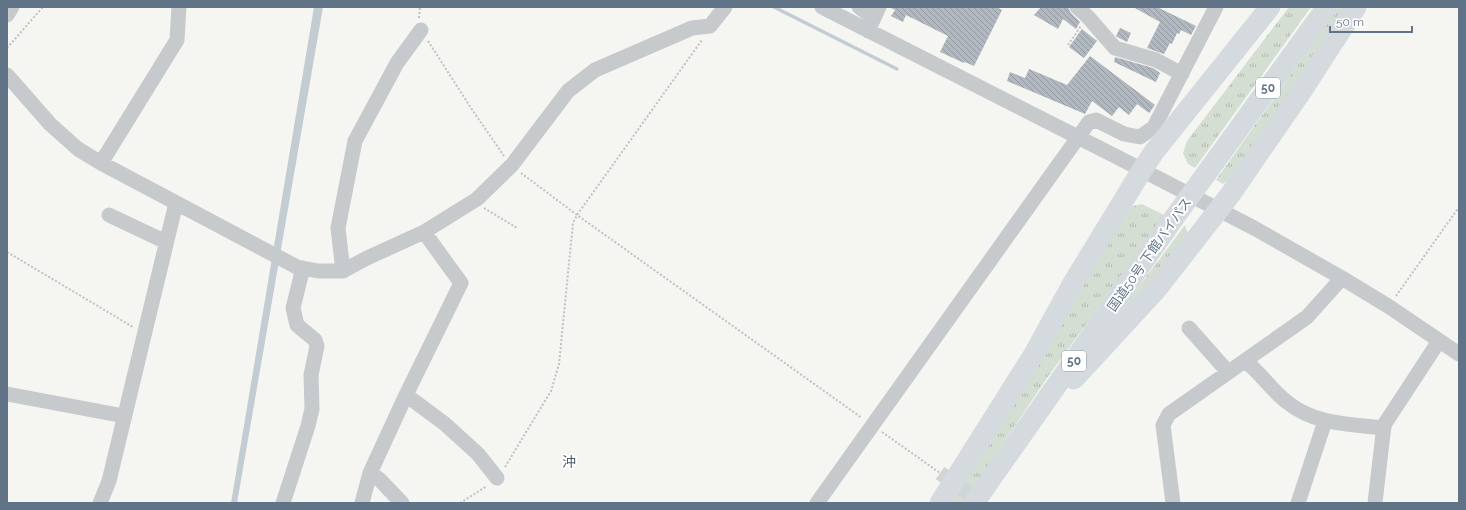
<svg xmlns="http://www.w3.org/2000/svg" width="1466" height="510" viewBox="0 0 1466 510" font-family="Raleway,'Noto Sans JP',sans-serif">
  <defs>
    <pattern id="grass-tufts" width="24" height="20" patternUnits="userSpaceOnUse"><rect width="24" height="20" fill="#d5ded2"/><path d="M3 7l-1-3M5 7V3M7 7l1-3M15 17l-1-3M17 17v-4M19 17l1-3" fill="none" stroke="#b0b8b0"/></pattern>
    <pattern id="building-back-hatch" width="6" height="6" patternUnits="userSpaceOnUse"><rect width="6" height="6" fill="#b1b8bf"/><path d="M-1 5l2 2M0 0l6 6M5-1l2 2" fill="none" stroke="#939aa1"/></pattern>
  </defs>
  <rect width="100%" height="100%" fill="#f5f6f1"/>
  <path fill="url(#grass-tufts)" d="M1289,7H1311L1195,168L1188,164L1183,153L1187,141Z
    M1339,7H1350L1232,177L1223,184L1216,180Z
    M1142,204L1166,216L1049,375L963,503H946L1125,213L1133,206Z
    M1185,225L1189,237L1087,356Z"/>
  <path fill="#c2ccd2" d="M314,7H323L237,503H231Z"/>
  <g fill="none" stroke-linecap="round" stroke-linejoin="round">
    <path stroke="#c2ccd2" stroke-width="3.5" d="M774,7L897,69"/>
  </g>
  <path fill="url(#building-back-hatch)" d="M889,7H996L1002,10L974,66L965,62L964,63L940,52L948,36L906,15L903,22L891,16L895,10Z
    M1041,7H1068L1071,13L1080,22L1076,29L1063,19L1058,29L1034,15Z
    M1133,7H1157L1196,26L1191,35L1181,30L1179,34L1177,33L1172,44L1170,43L1164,54L1147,48L1160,22Z
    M1120,28L1131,33L1127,42L1119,38L1116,36Z
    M1082,29L1097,41L1084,58L1069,47Z
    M1090,56L1155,105L1149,113L1137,104L1129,115L1119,107L1112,116L1092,101L1085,114L1007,81L1010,72L1025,78L1029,69L1067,85Z
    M1115,57L1153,68L1160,73L1156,82L1114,62Z"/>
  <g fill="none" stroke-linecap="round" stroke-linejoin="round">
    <path stroke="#d0d5d6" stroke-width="15" stroke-dasharray="15 8" stroke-linecap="butt" d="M940,473L982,503"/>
    <path stroke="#c0c1c3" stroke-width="2" stroke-dasharray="2 2" stroke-linecap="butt" d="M419,18L420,7
      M428,41L471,108L504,156
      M1068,45L1081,26
      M7,48L43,7
      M521,173L577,215L862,418
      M484,208L517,228
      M7,252L133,327
      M1396,296L1459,207
      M882,432L940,473
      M505,467L551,391L559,364L573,223L577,215L702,40
      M460,503L487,486"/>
    <path stroke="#c7cacd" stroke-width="15" d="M822,7L1119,158L1254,228L1342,278L1388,306L1459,354
      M859,7L874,18
      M1077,7L1088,17L1115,48L1156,60L1182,74
      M7,15L12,7
      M868,31L879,7
      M7,75L50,124L78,149L101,163L297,267L318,271H343L367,258L424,232L477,199L512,165L568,91L595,70L692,28L710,26L725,7
      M101,163L177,40L179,7
      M109,215L166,242
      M343,271L338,228L355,141L397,63L421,30
      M1189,328L1228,372
      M1245,361C1261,373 1271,390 1287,402C1315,425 1350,424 1384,428
      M7,394L124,416
      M406,395L445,424L478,454L497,478
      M370,473L379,479L402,503
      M100,503L109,481L176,203
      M283,503L308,426L312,409L311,375L317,346L315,340L297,325L293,308L303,268
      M362,503L370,473L406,395L461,283L424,232
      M817,503L1089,122L1096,120L1124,134L1140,137L1154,127L1216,7
      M1173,503L1163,425L1169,414L1307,317L1342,278
      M1298,503L1325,421
      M1375,503L1384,425L1439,341"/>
    <path stroke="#d5dadf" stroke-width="21" d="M1074,379L1156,290L1230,195L1301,92L1356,7
      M940,503L1034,354L1073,283L1142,170L1154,152L1270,7
      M974,503L1174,218L1327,7"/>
  </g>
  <g text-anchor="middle" stroke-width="4" stroke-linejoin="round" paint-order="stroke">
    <g fill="#fff" stroke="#909daa" stroke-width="1">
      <rect x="1256" y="78" width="24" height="20" rx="3"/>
      <rect x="1062" y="351" width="24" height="20" rx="3"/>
    </g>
    <g font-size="12" font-weight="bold" fill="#617386">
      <text x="1268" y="92">50</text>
      <text x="1074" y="365">50</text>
    </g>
    <g font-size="13" fill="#617386" stroke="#fff">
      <text transform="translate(1149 254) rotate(-55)" y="5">国道50号 下館バイパス</text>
    </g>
    <g font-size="14" fill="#505c6a" stroke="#fff">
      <text x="569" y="467">沖</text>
    </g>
  </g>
  <rect width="1466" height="510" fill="none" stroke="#617386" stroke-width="16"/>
  <path d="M1330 26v6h82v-6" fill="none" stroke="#617386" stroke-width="2"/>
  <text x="1336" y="26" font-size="12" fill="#617386" stroke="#ffffff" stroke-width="3" paint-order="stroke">50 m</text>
</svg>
